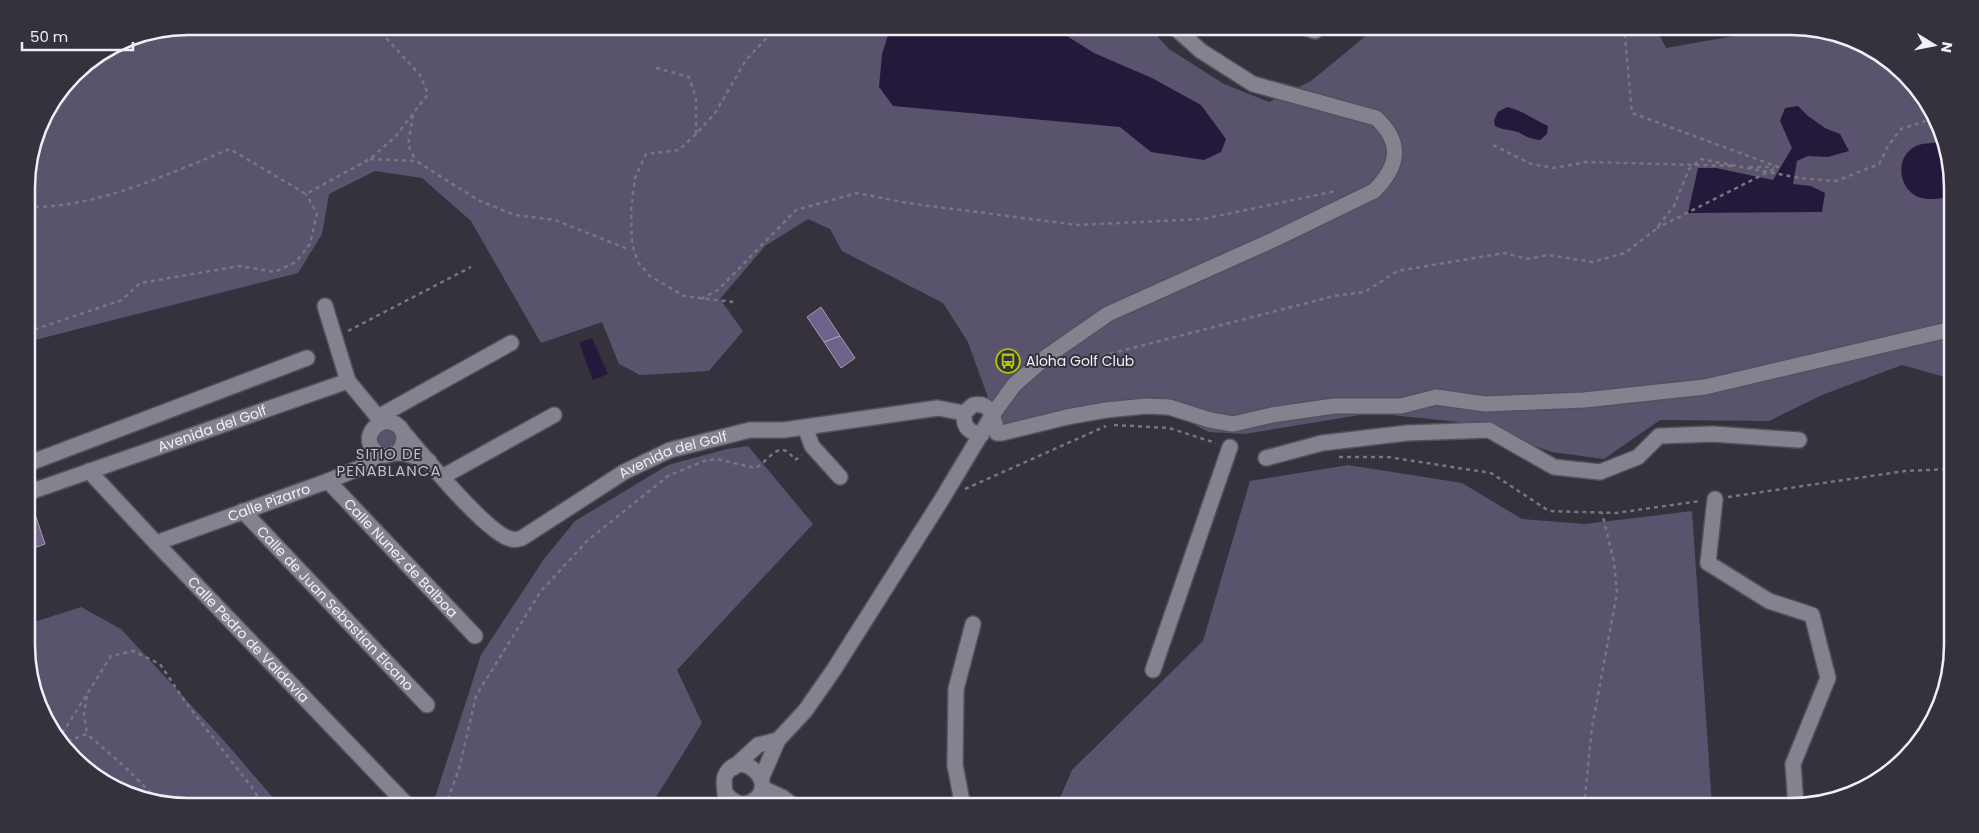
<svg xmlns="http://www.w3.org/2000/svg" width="1979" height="833" viewBox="0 0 1979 833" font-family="Poppins,sans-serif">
  <rect width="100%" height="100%" fill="#35323d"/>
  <path fill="#5a536e" d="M188,26H1148L1169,49L1224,84L1269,102L1311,81L1378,26H1655L1666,48L1791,26L1853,38L1920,90L1951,167L1952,379L1902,365L1822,395L1769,421L1660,420L1604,459L1552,452L1469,423L1372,413L1245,434L1209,432L1152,403L999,428L968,342L943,303L842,251L830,229L808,219L765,246L720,299L743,331L709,371L640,375L619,364L602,322L541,343L471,221L422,178L375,171L329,194L322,234L298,273L27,342V177L43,116L81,66L126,38Z
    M386,429L396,433L398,443L383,452L375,439L379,432Z
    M748,446L813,524L677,670L702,723L650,807H432L481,655L544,559L575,521L668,465L727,449Z
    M1348,465L1462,483L1522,519L1585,524L1692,511L1712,806L1056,807L1072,770L1203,641L1250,481Z
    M81,607L121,629L226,743L281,807H188L126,795L60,744L50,720L52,716L43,703L28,667V624Z"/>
  <path fill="#24193b" d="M891,26H1051L1094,53L1152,78L1201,105L1226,139L1221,152L1204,160L1151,152L1120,127L893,106L879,87L882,54Z
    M1798,106L1808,116L1825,128L1840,134L1849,151L1828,157L1808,156L1797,161L1793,184L1811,186L1825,193L1822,212L1688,213L1698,168H1716L1773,180L1792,148L1780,121L1785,108Z
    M1507,107C1522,110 1534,120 1548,126L1547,134L1540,140C1531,139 1527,137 1520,133C1512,129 1504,131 1495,126L1494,120L1498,112Z
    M1941,142L1951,167V196C1942,199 1925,201 1916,196C1895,184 1896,150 1922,144C1928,143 1935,143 1941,142Z
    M592,338L608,374L593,380L579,343Z"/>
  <path fill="#6d6289" stroke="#a39fad" d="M821,307L840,336L824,342L807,317Z
    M840,336L855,358L841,368L824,342Z
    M36,517L45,544L34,548L27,529V520Z
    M27,529L34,548L27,550Z"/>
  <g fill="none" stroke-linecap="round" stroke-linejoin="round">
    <g stroke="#54515b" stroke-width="18">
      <g id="minor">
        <path d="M1300,26L1315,31"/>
        <path d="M325,306L348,381L382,422"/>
        <path d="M378,417L511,343"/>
        <path d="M805,427L812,446L840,477"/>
        <path id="s1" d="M403,432C422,454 487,534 511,539C514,540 519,539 522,538L624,472L670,450L750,430H784L938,408L964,413"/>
        <path d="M982,434C969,433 963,427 964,413L973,405C992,401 994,419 997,433H1002L1067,417L1106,410L1146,406L1169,407L1210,420L1233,424L1272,415L1334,406H1401L1436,397L1485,404L1584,400L1705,387L1952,329"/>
        <path d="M398,452C405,444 407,432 397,425C381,413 360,436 374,450C384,461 389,452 399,453C408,453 420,459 429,461"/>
        <path d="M1266,458L1322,443L1407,433L1489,430L1554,467L1600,472L1638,457L1659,436L1713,434L1799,440"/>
        <path d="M27,464L307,358"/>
        <path id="s2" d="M89,471L156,543L409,807"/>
        <path d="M442,477L554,415"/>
        <path id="s3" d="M328,481L475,636"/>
        <path id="s4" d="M27,493L348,381"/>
        <path d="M1715,499L1708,563L1769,601L1812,615L1828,678L1793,764L1796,806"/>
        <path id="s5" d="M243,511L427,705"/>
        <path id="s6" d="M156,543L328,481L362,467L379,454"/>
        <path d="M1153,670L1230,447"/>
        <path d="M733,768L758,745L778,740"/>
        <path d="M761,779L778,740L805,711L833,671L942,499L993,414L1014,385L1046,357L1108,314L1273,240L1374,191C1399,166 1403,143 1376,118L1253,84L1201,51L1173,26"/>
        <path d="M762,788L782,797L795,807"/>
        <path d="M726,807C727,797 722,784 725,776C739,745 783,785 751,802C742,806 733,802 727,795"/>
        <path d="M963,807L955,765L956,689L973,624"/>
      </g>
    </g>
    <path stroke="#787680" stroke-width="2.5" stroke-dasharray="4 4" stroke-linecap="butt" d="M1624,26L1632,113L1778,167L1657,228
      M656,68L689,77L696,98V134L715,113L746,60L778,26
      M413,115L408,145L416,161
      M696,134L679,150L646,154L635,178L631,210L632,244L638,262L650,276L684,296L733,302
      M1493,145L1531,164L1554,168L1586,162L1734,166
      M370,159L416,161L478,200L515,215L555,220L630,250
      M1749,167H1774
      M27,207C98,208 165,175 230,149L306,194L370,159L396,136L428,94L420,75L375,26
      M701,299L718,290L796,210L857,193L907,203L1077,225L1203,219L1336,191
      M348,331L471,267
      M27,332L122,300L140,283L240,266L275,272L296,262L310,244L317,213L306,194
      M1071,358L1090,359L1334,296L1365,292L1397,271L1504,253L1528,259L1549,255L1592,262L1625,253L1655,230L1674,206L1689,169L1701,159L1799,178L1836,181L1879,164L1888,146L1901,129L1932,119
      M1114,425L1169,428L1216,443
      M1339,457H1388L1491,473L1549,511L1616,513L1700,501
      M965,489L1106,426
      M1728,497L1905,471L1952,469
      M87,696L84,714L87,734
      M58,740L111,656L133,651L160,664L186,703L253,789L264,807
      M60,744L87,734L125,767L158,800
      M1584,806L1592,727L1617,593L1614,562L1602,513
      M445,807L459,769L476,696L541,591L588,540L668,476L704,461L717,459L755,468C768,464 778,435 795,460L802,455"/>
    <use href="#minor" stroke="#85828f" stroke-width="15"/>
  </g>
  <defs>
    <g id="bus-ring" transform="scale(1.25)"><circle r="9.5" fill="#35323d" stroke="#b0c500" stroke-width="1.5"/><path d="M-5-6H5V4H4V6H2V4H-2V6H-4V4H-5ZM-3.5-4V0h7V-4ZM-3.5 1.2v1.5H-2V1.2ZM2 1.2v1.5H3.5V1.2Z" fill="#b0c500"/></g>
  </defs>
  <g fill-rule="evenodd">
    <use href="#bus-ring" x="1008" y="361"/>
  </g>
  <g text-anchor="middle" stroke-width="4" stroke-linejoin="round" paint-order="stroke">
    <g font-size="14" fill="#f0eef6" stroke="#35323d" text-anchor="start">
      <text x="1026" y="366">Aloha Golf Club</text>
    </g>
    <g font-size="14" fill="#f0eef6" stroke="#35323d">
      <text dy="5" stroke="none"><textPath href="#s4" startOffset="196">Avenida del Golf</textPath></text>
      <text dy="5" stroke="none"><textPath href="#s1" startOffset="338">Avenida del Golf</textPath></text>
      <text dy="5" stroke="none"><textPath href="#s6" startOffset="120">Calle Pizarro</textPath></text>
      <text dy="5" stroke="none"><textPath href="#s3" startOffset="106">Calle Nunez de Balboa</textPath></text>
      <text dy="5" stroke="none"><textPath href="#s5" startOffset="134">Calle de Juan Sebastian Elcano</textPath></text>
      <text dy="5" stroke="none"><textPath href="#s2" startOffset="232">Calle Pedro de Valdavia</textPath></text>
    </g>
    <g font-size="15" letter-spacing="1" fill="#bfbcca" stroke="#35323d">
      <text x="389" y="459">SITIO DE<tspan x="389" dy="17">PEÑABLANCA</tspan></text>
    </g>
  </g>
  <path d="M0 0H1979V833H0ZM188 35H1791A153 153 0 0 1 1944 188V645A153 153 0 0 1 1791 798H188A153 153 0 0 1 35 645V188A153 153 0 0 1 188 35Z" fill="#35323d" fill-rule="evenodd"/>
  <path fill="none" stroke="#f0eef6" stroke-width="2.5" d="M188 35H1791A153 153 0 0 1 1944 188V645A153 153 0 0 1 1791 798H188A153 153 0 0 1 35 645V188A153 153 0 0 1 188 35Z"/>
  <g transform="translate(1934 45) rotate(100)" stroke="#35323d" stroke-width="4" paint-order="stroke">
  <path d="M0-4L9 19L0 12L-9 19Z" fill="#f0eef6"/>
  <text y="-8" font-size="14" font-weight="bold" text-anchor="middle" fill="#f0eef6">N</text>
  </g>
  <path d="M22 42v8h111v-8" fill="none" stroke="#f0eef6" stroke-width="2.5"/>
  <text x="30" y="42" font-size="15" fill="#f0eef6" stroke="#35323d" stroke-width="4" paint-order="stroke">50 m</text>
</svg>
